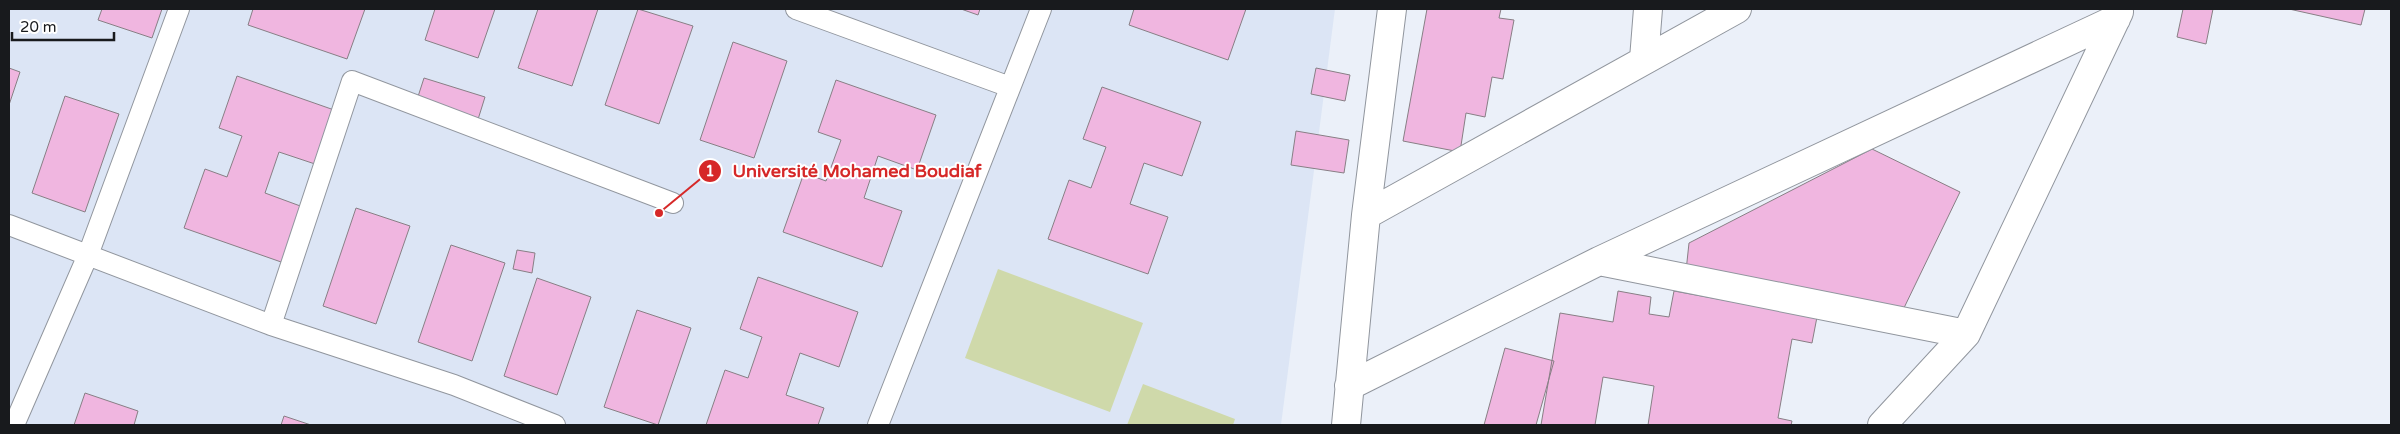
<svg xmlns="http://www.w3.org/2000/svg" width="2400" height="434" viewBox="0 0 2400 434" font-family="'Varela Round',sans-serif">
  <rect width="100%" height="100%" fill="#ebf0f9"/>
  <path fill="#dce5f5" d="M9,9H1335L1281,425H9Z"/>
  <path fill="#cfd9aa" d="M998,269L1143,323L1110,412L965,358Z
    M1143,384L1235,419L1233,425H1127Z"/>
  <path fill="#f0b6e0" stroke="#887f85" d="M102,9H162L152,38L98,20Z
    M253,9H365L347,59L248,25Z
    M435,9H495L478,58L425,40Z
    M538,9H598L572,86L518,68Z
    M638,9L693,26L659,124L605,105Z
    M961,9H980L978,15Z
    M1134,9H1246L1228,60L1129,25Z
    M1427,9H1501L1499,18L1514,20L1503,79L1492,77L1485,117L1466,113L1460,152L1403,141Z
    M2183,9H2213L2206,44L2177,37Z
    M2289,9H2365L2361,25Z
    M733,42L787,61L754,158L700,140Z
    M9,68L20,72L9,105Z
    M1316,68L1350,75L1345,101L1311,94Z
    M237,76L337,111L318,165L279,152L265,193L303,207L284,263L184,228L205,169L227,177L242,136L219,128Z
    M424,78L485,97L475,129L414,109Z
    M836,80L936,115L917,170L878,156L864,198L902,211L882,267L783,232L804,173L826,181L841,140L818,132Z
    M1102,87L1201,122L1182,176L1144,163L1130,204L1168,217L1148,274L1048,239L1069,180L1091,188L1106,147L1083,139Z
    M65,96L119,114L85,212L32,193Z
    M1296,131L1349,140L1344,173L1291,165Z
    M1872,149L1960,192L1902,312L1686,271L1689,243Z
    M356,208L410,226L376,324L323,306Z
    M451,245L505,263L472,361L418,342Z
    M517,250L535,253L532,273L513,269Z
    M758,277L858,312L839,367L800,353L786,395L824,408L818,425H706L725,370L748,378L762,337L740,329Z
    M537,278L591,297L557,395L504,376Z
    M1618,291L1651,297L1649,314L1669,317L1674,291L1817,317L1812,343L1792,339L1778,418L1792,421L1791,425H1648L1654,386L1603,377L1595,425H1541L1560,313L1613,322Z
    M637,310L691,328L658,425L604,407Z
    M1505,348L1554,361L1536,425H1484Z
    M85,393L138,411L134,425H74Z
    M284,416L311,425H281Z"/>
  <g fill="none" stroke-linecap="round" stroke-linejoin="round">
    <g stroke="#91969e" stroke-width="22">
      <path id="service" d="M796,9L1010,87
        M9,225L271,325L454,385L555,425
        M271,325L352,81L673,203
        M14,425L88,255L179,9
        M878,425L1041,9"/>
    </g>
    <g stroke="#91969e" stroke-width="30">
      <path id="minor" d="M1644,59L1648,9
        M1366,215L1737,9
        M1599,261L1966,334
        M1349,386L1599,261L2116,19
        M1346,425L1366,215L1392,9
        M1882,425L1966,334L2119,12"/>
    </g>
    <use href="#service" stroke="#fff" stroke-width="20"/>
    <use href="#minor" stroke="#fff" stroke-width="28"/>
  </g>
  <path fill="none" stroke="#d62828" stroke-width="2" d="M659 213L710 171"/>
  <g fill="#d62828" stroke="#fff" stroke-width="2">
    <circle cx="659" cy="213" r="5"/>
    <circle cx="710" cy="171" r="12"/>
  </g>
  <g font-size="15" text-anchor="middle" font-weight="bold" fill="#fff">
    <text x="710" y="176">1</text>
  </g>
  <g font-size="18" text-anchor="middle" font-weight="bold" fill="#d62828" stroke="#fff" stroke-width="4" stroke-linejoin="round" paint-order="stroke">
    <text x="857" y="177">Université Mohamed Boudiaf</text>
  </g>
  <rect width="2400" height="434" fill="none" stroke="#181a1d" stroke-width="20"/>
  <path d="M12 32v8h102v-8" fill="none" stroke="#181a1d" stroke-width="2.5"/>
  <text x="20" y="32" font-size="15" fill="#181a1d" stroke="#ffffff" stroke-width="4" paint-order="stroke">20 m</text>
</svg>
